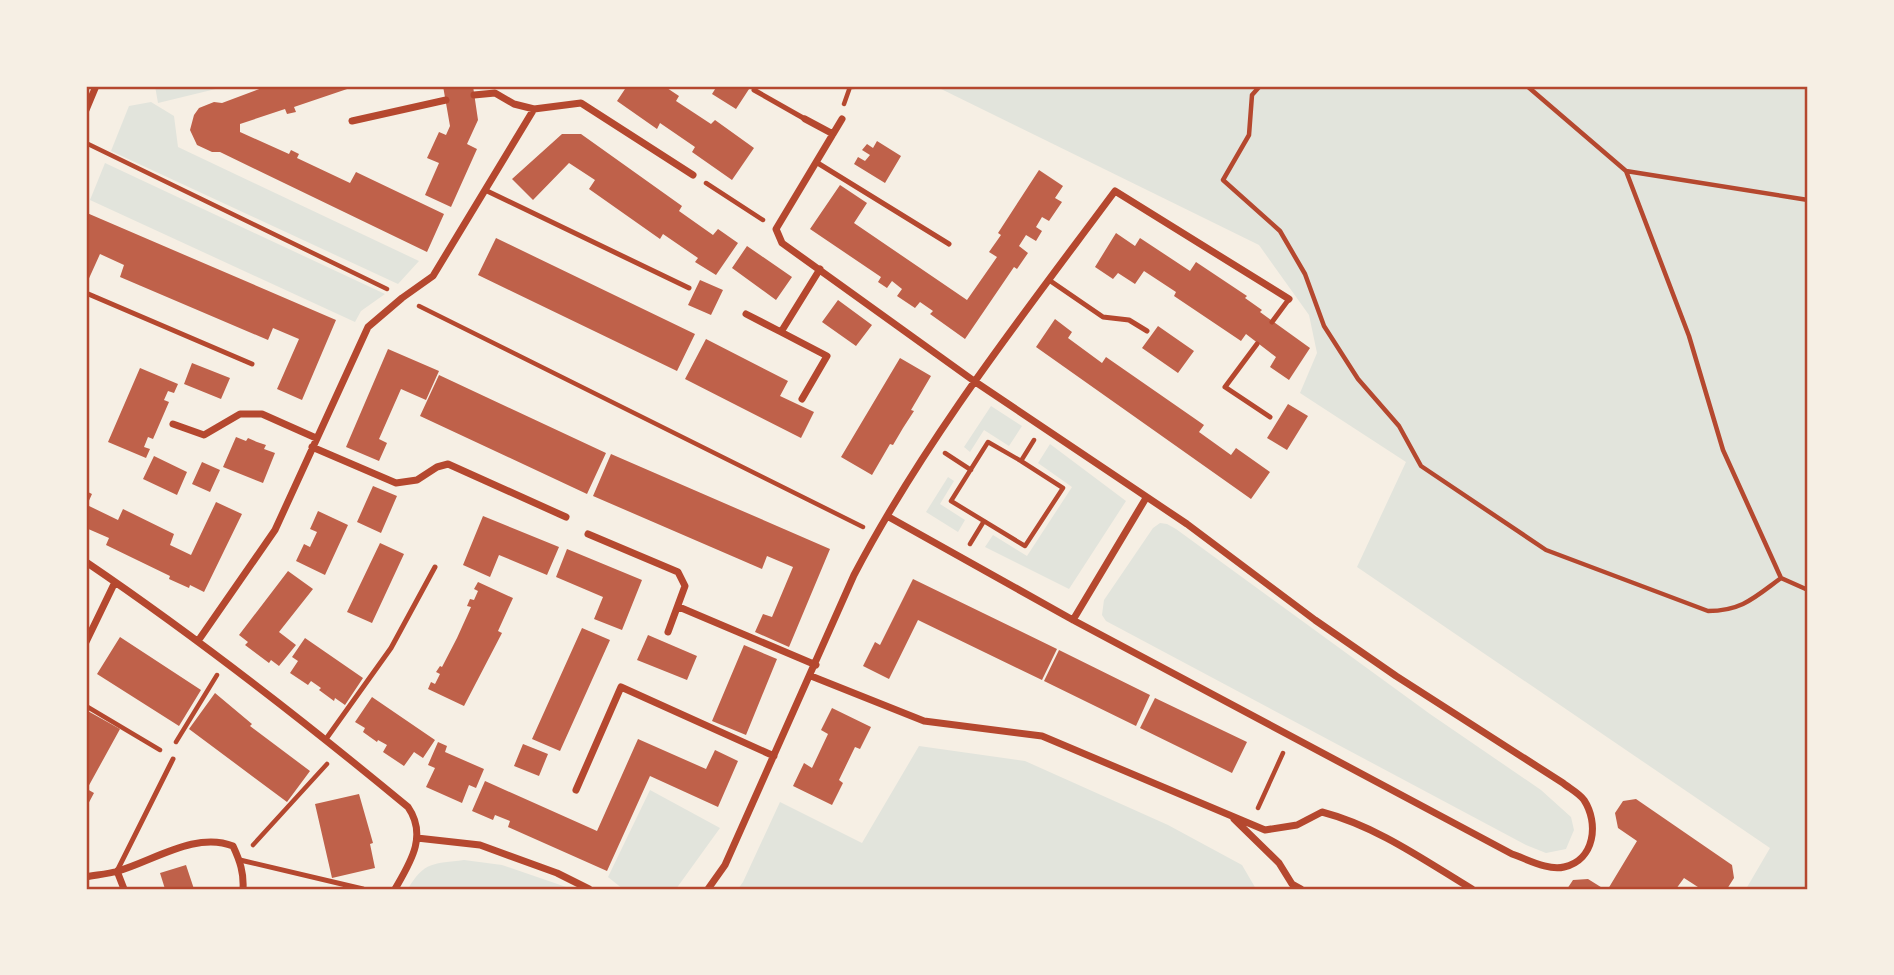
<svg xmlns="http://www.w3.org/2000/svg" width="1894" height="975" viewBox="0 0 1894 975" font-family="'Fira Sans Condensed',sans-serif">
  <rect width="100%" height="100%" fill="#f6efe4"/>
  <path fill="#e2e4dc" d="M155,86H228L158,103Z
    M935,86H1808V889H1746L1770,848L1357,567L1406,462L1300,393L1317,353L1309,315L1259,245Z
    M151,102L174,116L178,147L419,261L398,284L111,151L129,106Z
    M105,163L385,294L361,311L355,322L90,200Z
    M991,406L1022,426L1009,446L984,430L970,452L964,447Z
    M1050,444L1126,501L1069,589L985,547L993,535L1027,556L1072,487L1038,463Z
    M948,477L954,481L940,504L965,520L958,532L926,512Z
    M1160,523L1167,524L1176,529L1430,714L1541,790L1571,817L1574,830L1566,849L1546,853L1526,845L1106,621L1102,615L1104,600L1153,528Z
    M919,746L1025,761L1168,825L1242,865L1256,889H738L743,882L780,802L862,843Z
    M650,790L720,828L676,889H623L608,877Z
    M464,860L502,865L572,889H408C424,861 434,864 464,860Z"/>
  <path fill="#bf614a" d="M267,86H356L294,107L296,112L287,114L285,109L240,124V132L289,154L291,150L299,154L297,158L350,183L356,172L444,214L427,252L220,152H212L197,145L190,130L194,115L199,108L214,102L222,103Z
    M443,86H473L478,120L467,144L477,149L451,207L425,195L439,163L427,158L439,132L446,135L450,126Z
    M627,86H664L679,96L676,101L711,124L715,120L754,148L732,180L692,152L695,147L660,123L657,129L617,101Z
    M717,86H751L736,109L712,94Z
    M562,134H581L682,206L679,211L713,235L718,229L738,243L716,275L695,262L698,258L663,234L660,239L589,189L595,180L569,163L533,200L512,179Z
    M877,141L901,156L885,183L854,164L858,157L865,161L870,155L862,150L867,144L873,148Z
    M1039,170L1063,186L1055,198L1062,202L1049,221L1042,217L1036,227L1042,231L1036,241L1026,235L1019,246L1028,253L1017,269L1014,267L965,339L930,314L933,311L920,302L915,308L897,296L902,289L892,281L887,288L878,282L881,277L810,229L840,185L867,203L854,223L967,300L997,257L989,252L1001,235L998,233Z
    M87,213L336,320L302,400L277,389L299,339L273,328L268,340L120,277L124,265L100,254L86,285Z
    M1116,233L1135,246L1140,238L1190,271L1196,262L1247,296L1245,298L1262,310L1260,312L1310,348L1289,380L1270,367L1276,357L1246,334L1241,341L1174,296L1176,292L1144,271L1135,284L1118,273L1113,279L1095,267Z
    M496,238L695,334L677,371L478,275Z
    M747,246L792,277L776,300L732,268Z
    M700,280L723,290L711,315L688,305Z
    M838,300L872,325L856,346L822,322Z
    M1055,319L1072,332L1068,338L1102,363L1106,357L1204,425L1199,432L1231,455L1236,448L1270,472L1251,499L1036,347Z
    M1158,326L1194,351L1178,373L1142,348Z
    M706,339L788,381L780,396L814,412L801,438L685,379Z
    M388,349L439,371L426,400L401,389L379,439L387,443L379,461L346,447Z
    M900,358L931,376L911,410L914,411L903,428L893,445L890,444L872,475L841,457Z
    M192,363L230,378L221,399L184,384Z
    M140,368L178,384L174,393L168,391L164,400L169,402L153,439L148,437L144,447L150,449L146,458L108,442Z
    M439,375L606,453L587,494L420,416Z
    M1288,404L1308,416L1287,450L1267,438Z
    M236,437L246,441L248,438L257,442L266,445L264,449L275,453L263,483L223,467Z
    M611,454L830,549L789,647L755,632L763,614L772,617L793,567L767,556L762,569L593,496Z
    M154,456L187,472L177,495L143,479Z
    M202,462L220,470L210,492L192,484Z
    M373,486L397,496L381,533L357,522Z
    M86,491L92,494L87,505L118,520L123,509L174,534L170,545L191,555L216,502L242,514L204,592L190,585L189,588L169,579L170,576L106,545L109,538L86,528Z
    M318,511L348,525L325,575L296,561L304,544L310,547L317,532L310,529Z
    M483,516L559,547L547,575L499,555L490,577L463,565Z
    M380,543L404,554L372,623L347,612Z
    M567,549L642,580L622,630L594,619L603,597L556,577Z
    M288,571L313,589L279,632L296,645L279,666L271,660L269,663L245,645L248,642L239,635Z
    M913,579L1057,649L1042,680L918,620L889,679L863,666L875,642L880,645Z
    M478,582L513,598L498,631L502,633L464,706L428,689L431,682L435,684L440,674L436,672L440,666L442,667L457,638L471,607L467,606L470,599L474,600L478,591L474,589Z
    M582,628L610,640L560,751L532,739Z
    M648,635L697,656L687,680L637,660Z
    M120,637L201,690L179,726L97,674Z
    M305,638L363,678L345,705L335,698L334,701L319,690L321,688L311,681L308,685L290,673L298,661L292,657Z
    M744,645L777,659L746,735L712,721Z
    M1059,650L1150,695L1136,726L1044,681Z
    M215,693L252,724L250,726L310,771L287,802L189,729Z
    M372,697L435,740L423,758L414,752L404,766L383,752L387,745L378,740L377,742L363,732L365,728L355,722Z
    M1155,698L1247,742L1232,773L1140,728Z
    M832,708L871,727L860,749L855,747L839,780L843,783L832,805L793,786L804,763L812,768L828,734L821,730Z
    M86,710L120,729L87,789L94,793L86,808Z
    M638,739L706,769L715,750L738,761L718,807L650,776L607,871L508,827L510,821L495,815L493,820L472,811L485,781L597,831Z
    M438,742L447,746L445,752L484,769L476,788L469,785L462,803L426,787L435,768L428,765Z
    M523,744L548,754L539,776L514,766Z
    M359,794L373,843L370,844L375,868L332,878L315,804Z
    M1636,799L1732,865L1734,878L1727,889H1701L1684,878L1676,889H1608L1637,841L1618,828L1615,813L1623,801Z
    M186,865L194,889H165L160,873Z
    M1588,879L1604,889H1567L1573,880Z"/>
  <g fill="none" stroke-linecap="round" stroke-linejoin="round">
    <path stroke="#b5482f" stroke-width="4.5" d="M1260,86L1252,95L1249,135L1223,180L1280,231L1305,274L1324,326L1358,379L1399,426L1421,466L1546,550L1708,611C1742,611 1755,597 1781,578L1808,590
      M1527,86L1626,171L1808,200
      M844,104L850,87L870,86
      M86,143L387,289
      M1626,171L1689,336L1723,450L1781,578
      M706,183L763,220
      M419,306L863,527
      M945,453L971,470
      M1021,461L1063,488L1025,546L951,501L988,442L1021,461L1034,440
      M970,544L984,521
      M86,706L160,750
      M176,742L217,675
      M1258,808L1283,753
      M253,845L327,764"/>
    <path stroke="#b5482f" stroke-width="5" d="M754,90L805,119
      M816,162L949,244
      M485,190L689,288
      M1049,280L1103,317L1129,320L1147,331
      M86,293L252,364
      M1272,322L1289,299
      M1257,344L1225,387L1270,417
      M326,739L391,648L435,567
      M240,860L363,889
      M117,871L173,759"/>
    <path stroke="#b5482f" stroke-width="7" d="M474,95L495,93L514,104L534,109L581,103L693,175
      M86,110L96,86
      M805,119L833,134
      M842,119L776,229L782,243L974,381L1187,524L1315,620L1396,676L1563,783C1569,788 1579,793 1584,800C1599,823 1595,860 1564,867C1548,871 1527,859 1512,854L1073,620L887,516
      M352,121L446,100
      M746,314L781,332L820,269
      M781,332L827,356L802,399
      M173,424L204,435L240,414H262L316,438
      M312,447L396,483L417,480L437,467L448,464L566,517
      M588,534L678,572L685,586L668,632
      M86,562C198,638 304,721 408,807C428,836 410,863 395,889
      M679,607L816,665
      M1073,620L1146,498
      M198,641L275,530L368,327L402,298L433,276L534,109
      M86,642L115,582
      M811,676L924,721L1042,736L1265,830L1297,825L1322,812C1376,826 1424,860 1472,889
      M576,790L621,687L774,756
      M1234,819L1279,863L1292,884L1301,889
      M417,838L480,845L557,873L589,889
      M117,871L124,889
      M86,877C96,875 108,874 118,871C153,861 196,831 233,846C240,861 244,873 243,889
      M708,889L725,865L854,575C926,438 1023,315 1115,191L1289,299"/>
  </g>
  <rect width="1894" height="975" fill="none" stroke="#f6efe4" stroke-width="175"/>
  <rect x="88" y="88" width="1718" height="800" fill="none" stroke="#b5482f" stroke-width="2.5"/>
</svg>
